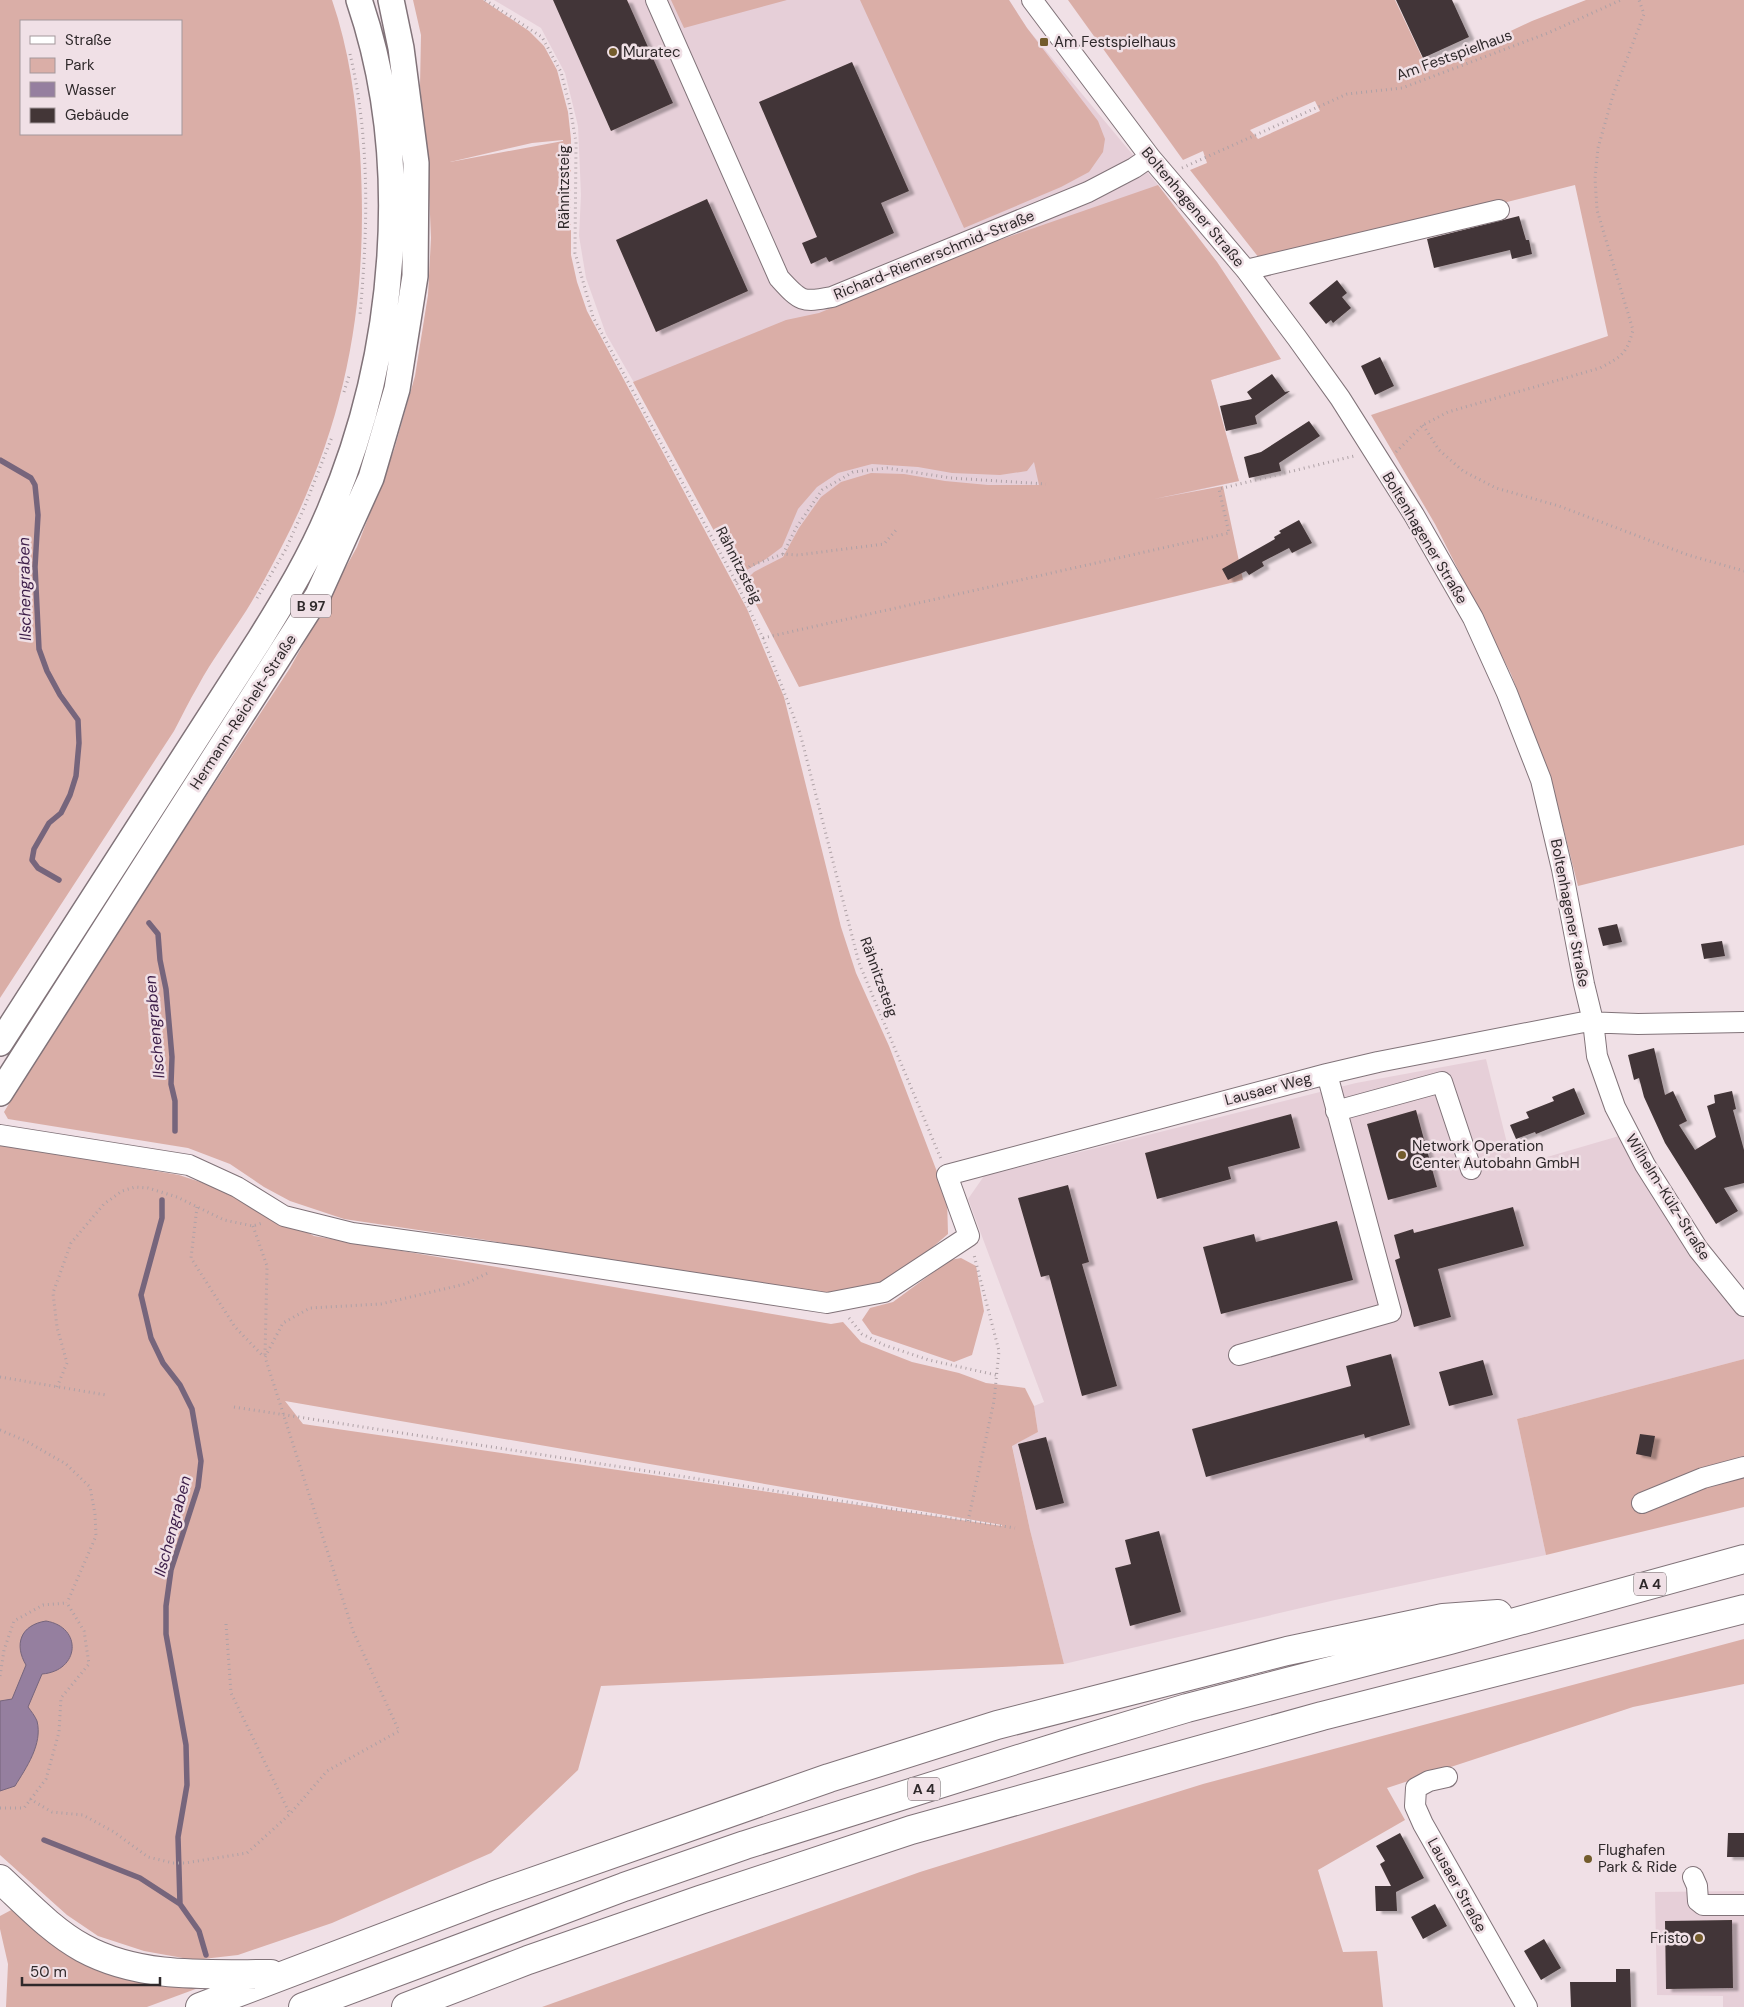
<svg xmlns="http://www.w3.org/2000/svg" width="1744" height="2007" viewBox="0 0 1744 2007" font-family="'DM Sans',sans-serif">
  <defs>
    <filter id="shadow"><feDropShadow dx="5.5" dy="3" stdDeviation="1" flood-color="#0004"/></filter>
  </defs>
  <rect width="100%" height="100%" fill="#f0e0e6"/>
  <path fill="#e6cfd8" d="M494,0H1009L1027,28L1158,185L1217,262L1281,359L1211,380L1239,481L750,593L741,568L606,334L586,278L579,236L581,195L578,126L565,73L541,28Z
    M1486,1059L1513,1167L1619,1136L1662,1211L1719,1289L1744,1317V1359L1517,1419L1546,1555L1335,1600L1064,1664L1030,1530L1012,1445L1038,1432L1034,1406L1044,1402L968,1199L984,1176L1356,1083Z
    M1744,1891V2007H1723V1996L1657,1995L1655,1892Z"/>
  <path fill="#daaea7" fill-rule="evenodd" d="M0,0H332C349,49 356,102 360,153C369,295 348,419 282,546C271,568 259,590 246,611C230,636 212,660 198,686C189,701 182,716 174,731L0,998ZM181,21V134H21V21Z
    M413,0H483L529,31L544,46L557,70L568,112L571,139V255L577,282L587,311L747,609L784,697L841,927L856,973L889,1046L947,1198L948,1234L914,1263L868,1290L832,1295L647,1269L486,1240L344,1219L290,1201L264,1187L230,1164L188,1148L8,1119L4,1112L54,1029L290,668L357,547L394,450L415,376L428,295L431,238L428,167L420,86L421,35ZM563,140V141L450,162L532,143Z
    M671,0H787L684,28Z
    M860,0H1009L1027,28L1098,121L1105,139L1103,152L1089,172L1061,187L964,228Z
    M1068,0H1395L1428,70L1532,21L1586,0H1744V845L1578,886L1558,807L1542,755L1511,674L1435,524L1371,415L1608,336L1575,185L1263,263L1190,170L1207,163L1203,151L1183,160ZM1315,101L1320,111L1258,139L1250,130Z
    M1158,185L1217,262L1281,359L1211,380L1239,481L1154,499L1223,486L1243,580L799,687L750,593L745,581L754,572L783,557L799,528L821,497L841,482L871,473L904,474L945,481L988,485H1039L1034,462L1027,471L1000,475L952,473L918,467L872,464L838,473L817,487L798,509L782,547L766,559L738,575L633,382L786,320L819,313L991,243Z
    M0,1144L179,1175L234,1193L314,1236L831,1324L843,1322L861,1342L912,1362L959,1373L986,1383L1025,1388L1034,1406L1038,1432L1012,1446L1030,1530L1064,1664L601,1686L578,1770L491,1853L332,1923L238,1955L194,1960L144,1951L98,1936L67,1915L0,1855ZM285,1401L1002,1525V1526L303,1424Z
    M961,1258L976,1266L984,1311L972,1355L954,1362L872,1334L862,1320L870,1308L893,1302L950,1260Z
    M1744,1359V1507L1546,1555L1517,1419Z
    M1744,1639V1684L1633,1707L1387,1788L1405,1820L1318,1870L1343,1952L1377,1951L1383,2007H542L920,1872L1203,1784Z
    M15,1908L201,1987L147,2007H6L8,1964L0,1929V1916Z"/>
  <path fill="#957f9f" stroke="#76657c" d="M46,1621C83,1627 80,1671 42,1674L28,1707C31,1711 35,1716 37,1721C43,1744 26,1768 15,1786L0,1791V1701L12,1699L26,1665C14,1645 20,1625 46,1621Z"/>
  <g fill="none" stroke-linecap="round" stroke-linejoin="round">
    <path stroke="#76657c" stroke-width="5.5" d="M0,460L31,478L35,485L38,515L35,567L39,649L47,671L60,695L78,720L79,743L76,776L70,795L61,813L49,823L34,849L32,860L38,868L59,880
      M149,923L158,934L160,960L166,989L172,1057L171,1084L175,1101V1131
      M162,1200V1218L141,1295L151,1338L163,1363L180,1385L192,1409L201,1461L198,1487L171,1570L166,1606V1634L186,1745L187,1785L178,1837L180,1904L199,1931L206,1955
      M44,1840L140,1878L180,1904"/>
  </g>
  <path fill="#433637" filter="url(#shadow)" d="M553,0H627L673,103L611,131Z
    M1396,0H1452L1469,37L1423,58Z
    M852,62L909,191L881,203L894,233L829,262L826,257L811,264L802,243L817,237L759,102Z
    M707,199L748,291L656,332L616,240Z
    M1519,216L1526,240H1529L1532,254L1512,259L1510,250L1434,268L1427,239Z
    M1337,280L1347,293L1342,297L1351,308L1333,323L1331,320L1326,324L1309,303Z
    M1380,357L1394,386L1375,395L1361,366Z
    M1272,374L1285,392L1290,391L1255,416L1257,424L1226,431L1220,406L1252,399L1247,392Z
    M1309,421L1320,436L1279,463L1281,471L1249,478L1244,457L1261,452Z
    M1299,520L1312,543L1292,553L1289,548L1262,562L1264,566L1249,575L1246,571L1228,580L1222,569L1275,539L1274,537L1281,533L1279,531Z
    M1617,924L1622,942L1603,946L1598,928Z
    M1722,941L1725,956L1704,959L1701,944Z
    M1654,1048L1665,1095L1673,1091L1687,1121L1679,1125L1695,1150L1716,1137L1707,1106L1715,1103L1714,1095L1732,1091L1736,1109L1733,1110L1744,1150V1183L1724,1188L1738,1211L1716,1224L1665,1143L1644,1097L1639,1078L1634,1080L1628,1055Z
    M1574,1088L1585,1114L1536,1134L1535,1132L1516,1139L1510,1125L1529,1118L1526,1112L1554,1101L1552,1097Z
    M1416,1110L1437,1187L1388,1200L1367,1124Z
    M1291,1114L1300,1148L1228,1167L1231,1179L1157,1199L1145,1153Z
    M1068,1185L1089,1262L1082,1264L1117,1386L1082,1396L1049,1275L1041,1277L1018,1198Z
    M1513,1207L1524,1246L1438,1269L1451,1317L1414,1327L1395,1260L1400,1258L1394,1235L1413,1229L1414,1233Z
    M1337,1221L1353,1280L1221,1314L1203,1247L1254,1234L1256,1242Z
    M1391,1354L1410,1425L1365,1438L1364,1434L1206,1477L1192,1429L1351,1386L1346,1366Z
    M1483,1360L1493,1395L1449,1406L1439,1372Z
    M1640,1434L1655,1436L1651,1457L1636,1454Z
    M1046,1437L1064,1503L1036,1510L1018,1444Z
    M1159,1531L1181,1612L1130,1626L1115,1568L1131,1564L1125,1540Z
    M1400,1833L1424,1878L1396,1892L1397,1911H1376L1375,1886H1391L1380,1864L1385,1861L1376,1846Z
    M1728,1833H1744V1857H1727Z
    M1435,1904L1447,1926L1423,1939L1411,1917Z
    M1732,1920L1733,1988L1666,1989L1665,1921Z
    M1544,1939L1561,1968L1541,1980L1524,1951Z
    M1616,1969H1630L1631,2007H1571L1570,1982H1616Z"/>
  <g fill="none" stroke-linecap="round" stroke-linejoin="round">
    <g stroke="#817379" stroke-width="22">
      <path id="minor" d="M656,0L779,278C800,301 801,303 832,297L1088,192L1134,168L1150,157
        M1032,0L1150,157L1246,270L1297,338L1340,398L1414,515L1473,618L1507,693L1541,780L1562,869L1584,984L1593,1021L1597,1056L1615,1107L1645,1165L1698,1249L1744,1306
        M1246,270L1499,210
        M1336,1111L1442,1082L1471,1169
        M0,1135L189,1165L237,1187L284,1216L352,1233L525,1257L827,1303L884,1292L969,1236L947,1175L1327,1074L1378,1062L1584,1022L1638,1024L1744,1022
        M1239,1355L1391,1312L1327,1074
        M1642,1503L1703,1478L1744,1467
        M1447,1777L1429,1781L1416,1788L1415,1806L1423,1824L1527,2007
        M1693,1877L1697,1886L1698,1901L1703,1905H1744"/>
    </g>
    <g stroke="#817379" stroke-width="28">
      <path id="major" d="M0,1043L260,639C286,597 311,556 330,510C396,355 414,161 359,0
        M0,1093L318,595L371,478L397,389L415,276L416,163L401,48L391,0"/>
    </g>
    <g stroke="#817379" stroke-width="30">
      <path id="highway" d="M0,1879C26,1903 52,1931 83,1948C140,1979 207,1974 271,1974
        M200,2007L492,1896L829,1778L997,1725L1287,1651L1443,1618L1498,1614
        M303,2007L624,1887L745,1845L1073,1742L1187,1708L1450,1640L1744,1559
        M406,2007L528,1960L700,1900L911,1830L1322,1716L1744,1609"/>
    </g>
    <path stroke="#aea1a6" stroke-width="3" stroke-dasharray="1 4" stroke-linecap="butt" d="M485,0L542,37L561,72L570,107L576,142L575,253L593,317L736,582L763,638L800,733L859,963L941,1159
      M350,54C370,138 368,228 360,314
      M1182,168L1347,94L1402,88L1548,33L1621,0
      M344,392L349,376
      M1423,425L1439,450L1463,471L1496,488L1559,506L1688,555L1744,571
      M1396,452L1423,425L1448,412L1600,368C1622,356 1626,355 1633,330L1597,210L1595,178L1598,148L1613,95L1644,14L1639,0
      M783,554L796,528L822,490L853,472L887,468L951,478L1046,484
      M736,582L750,566L783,554L798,555L884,544L896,530
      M257,598L286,549L304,508L332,437
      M763,638L1229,533L1219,489L1354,456
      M197,1207L191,1258L235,1327L264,1357
      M253,1226L267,1266L265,1356
      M849,1318L862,1334L884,1345L929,1360L996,1375
      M0,1377L106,1395
      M57,1387L67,1363L57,1327L53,1293L71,1243L104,1204L122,1191L135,1187L148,1188L177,1197L224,1220L253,1226L262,1223
      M234,1407L1015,1528
      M0,1430L26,1441L66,1464L90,1487L95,1514L96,1536L67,1603
      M968,1521L994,1401L999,1351L974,1255
      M226,1624L231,1693L290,1814
      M0,1676L4,1650L14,1621L43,1605L67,1603
      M30,1799L52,1812L83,1815L114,1832L148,1857L173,1863H185L247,1853L290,1814L327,1771L399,1731L353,1631L265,1357L283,1323L310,1308L381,1304L465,1284L490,1272
      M0,1808H24L46,1779L59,1732L61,1698L89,1664L84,1631L67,1603"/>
    <use href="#minor" stroke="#fff" stroke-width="20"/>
    <use href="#major" stroke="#fff" stroke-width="25"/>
    <use href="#highway" stroke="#fff" stroke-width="28"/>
  </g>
  <g fill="#735c2c" stroke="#f0e0e6" stroke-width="2">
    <rect x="1039" y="37" width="10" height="10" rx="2.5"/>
    <circle cx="613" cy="52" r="5"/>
    <circle cx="1402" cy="1155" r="5"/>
    <circle cx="1588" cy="1859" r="5"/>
    <circle cx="1699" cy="1938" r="5"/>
  </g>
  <g text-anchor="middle" stroke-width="5" stroke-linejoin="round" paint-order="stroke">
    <g fill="#f0e0e6" stroke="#696063" stroke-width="1">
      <rect x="291" y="594.5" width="40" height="23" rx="4"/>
      <rect x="1634" y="1572.5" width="32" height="23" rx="4"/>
      <rect x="908" y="1777.5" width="32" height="23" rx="4"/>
    </g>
    <g font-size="14" font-weight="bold" fill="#2f292b">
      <text x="311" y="611">B 97</text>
      <text x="1650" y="1589">A 4</text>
      <text x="924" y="1794">A 4</text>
    </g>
    <g font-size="15" fill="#2f292b" stroke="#f0e0e6" text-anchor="start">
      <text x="1054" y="47">Am Festspielhaus</text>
      <text x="623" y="57">Muratec</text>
      <text x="1412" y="1151">Network Operation<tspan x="1412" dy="17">Center Autobahn GmbH</tspan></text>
      <text x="1598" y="1855">Flughafen<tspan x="1598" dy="17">Park &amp; Ride</tspan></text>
      <text x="1689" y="1943" text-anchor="end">Fristo</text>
    </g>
    <g font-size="15" fill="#2f292b" stroke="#f0e0e6">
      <text transform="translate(1454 55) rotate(-20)" y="5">Am Festspielhaus</text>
      <text transform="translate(564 187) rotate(-90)" y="5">Rähnitzsteig</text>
      <text transform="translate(1193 207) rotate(50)" y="5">Boltenhagener Straße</text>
      <text transform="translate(934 255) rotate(-22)" y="5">Richard-Riemerschmid-Straße</text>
      <text transform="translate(1425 538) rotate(59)" y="5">Boltenhagener Straße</text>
      <text transform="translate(739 565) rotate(63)" y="5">Rähnitzsteig</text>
      <text transform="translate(243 712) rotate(-57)" y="5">Hermann-Reichelt-Straße</text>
      <text transform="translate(1570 913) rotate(79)" y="5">Boltenhagener Straße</text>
      <text transform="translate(879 977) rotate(70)" y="5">Rähnitzsteig</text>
      <text transform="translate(1268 1089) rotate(-15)" y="5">Lausaer Weg</text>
      <text transform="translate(1668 1197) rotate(58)" y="5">Wilhelm-Külz-Straße</text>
      <text transform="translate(1457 1885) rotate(61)" y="5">Lausaer Straße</text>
    </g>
    <g font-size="16" font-style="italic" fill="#3b1c48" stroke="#f0e0e6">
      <text transform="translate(24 589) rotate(-91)" y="6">Ilschengraben</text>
      <text transform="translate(154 1027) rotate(-95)" y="6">Ilschengraben</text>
      <text transform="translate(172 1526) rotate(-75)" y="6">Ilschengraben</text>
    </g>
  </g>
  <rect x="20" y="20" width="162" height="115" fill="#f0e0e6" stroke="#a3979b"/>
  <rect x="30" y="36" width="25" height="8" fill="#ffffff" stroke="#a3979b"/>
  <text x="65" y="45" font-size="15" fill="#2f292b">Straße</text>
  <rect x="30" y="58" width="25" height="15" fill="#daaea7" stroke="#a3979b"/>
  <text x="65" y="70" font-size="15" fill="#2f292b">Park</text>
  <rect x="30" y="82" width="25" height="15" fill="#957f9f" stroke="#a3979b"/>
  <text x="65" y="95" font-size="15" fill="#2f292b">Wasser</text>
  <rect x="30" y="108" width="25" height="15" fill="#433637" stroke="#a3979b"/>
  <text x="65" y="120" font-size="15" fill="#2f292b">Gebäude</text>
  <path d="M22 1977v8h138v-8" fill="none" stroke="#2f292b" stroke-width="2.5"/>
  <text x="30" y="1977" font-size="15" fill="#2f292b" stroke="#f0e0e6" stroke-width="4" paint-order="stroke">50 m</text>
</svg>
